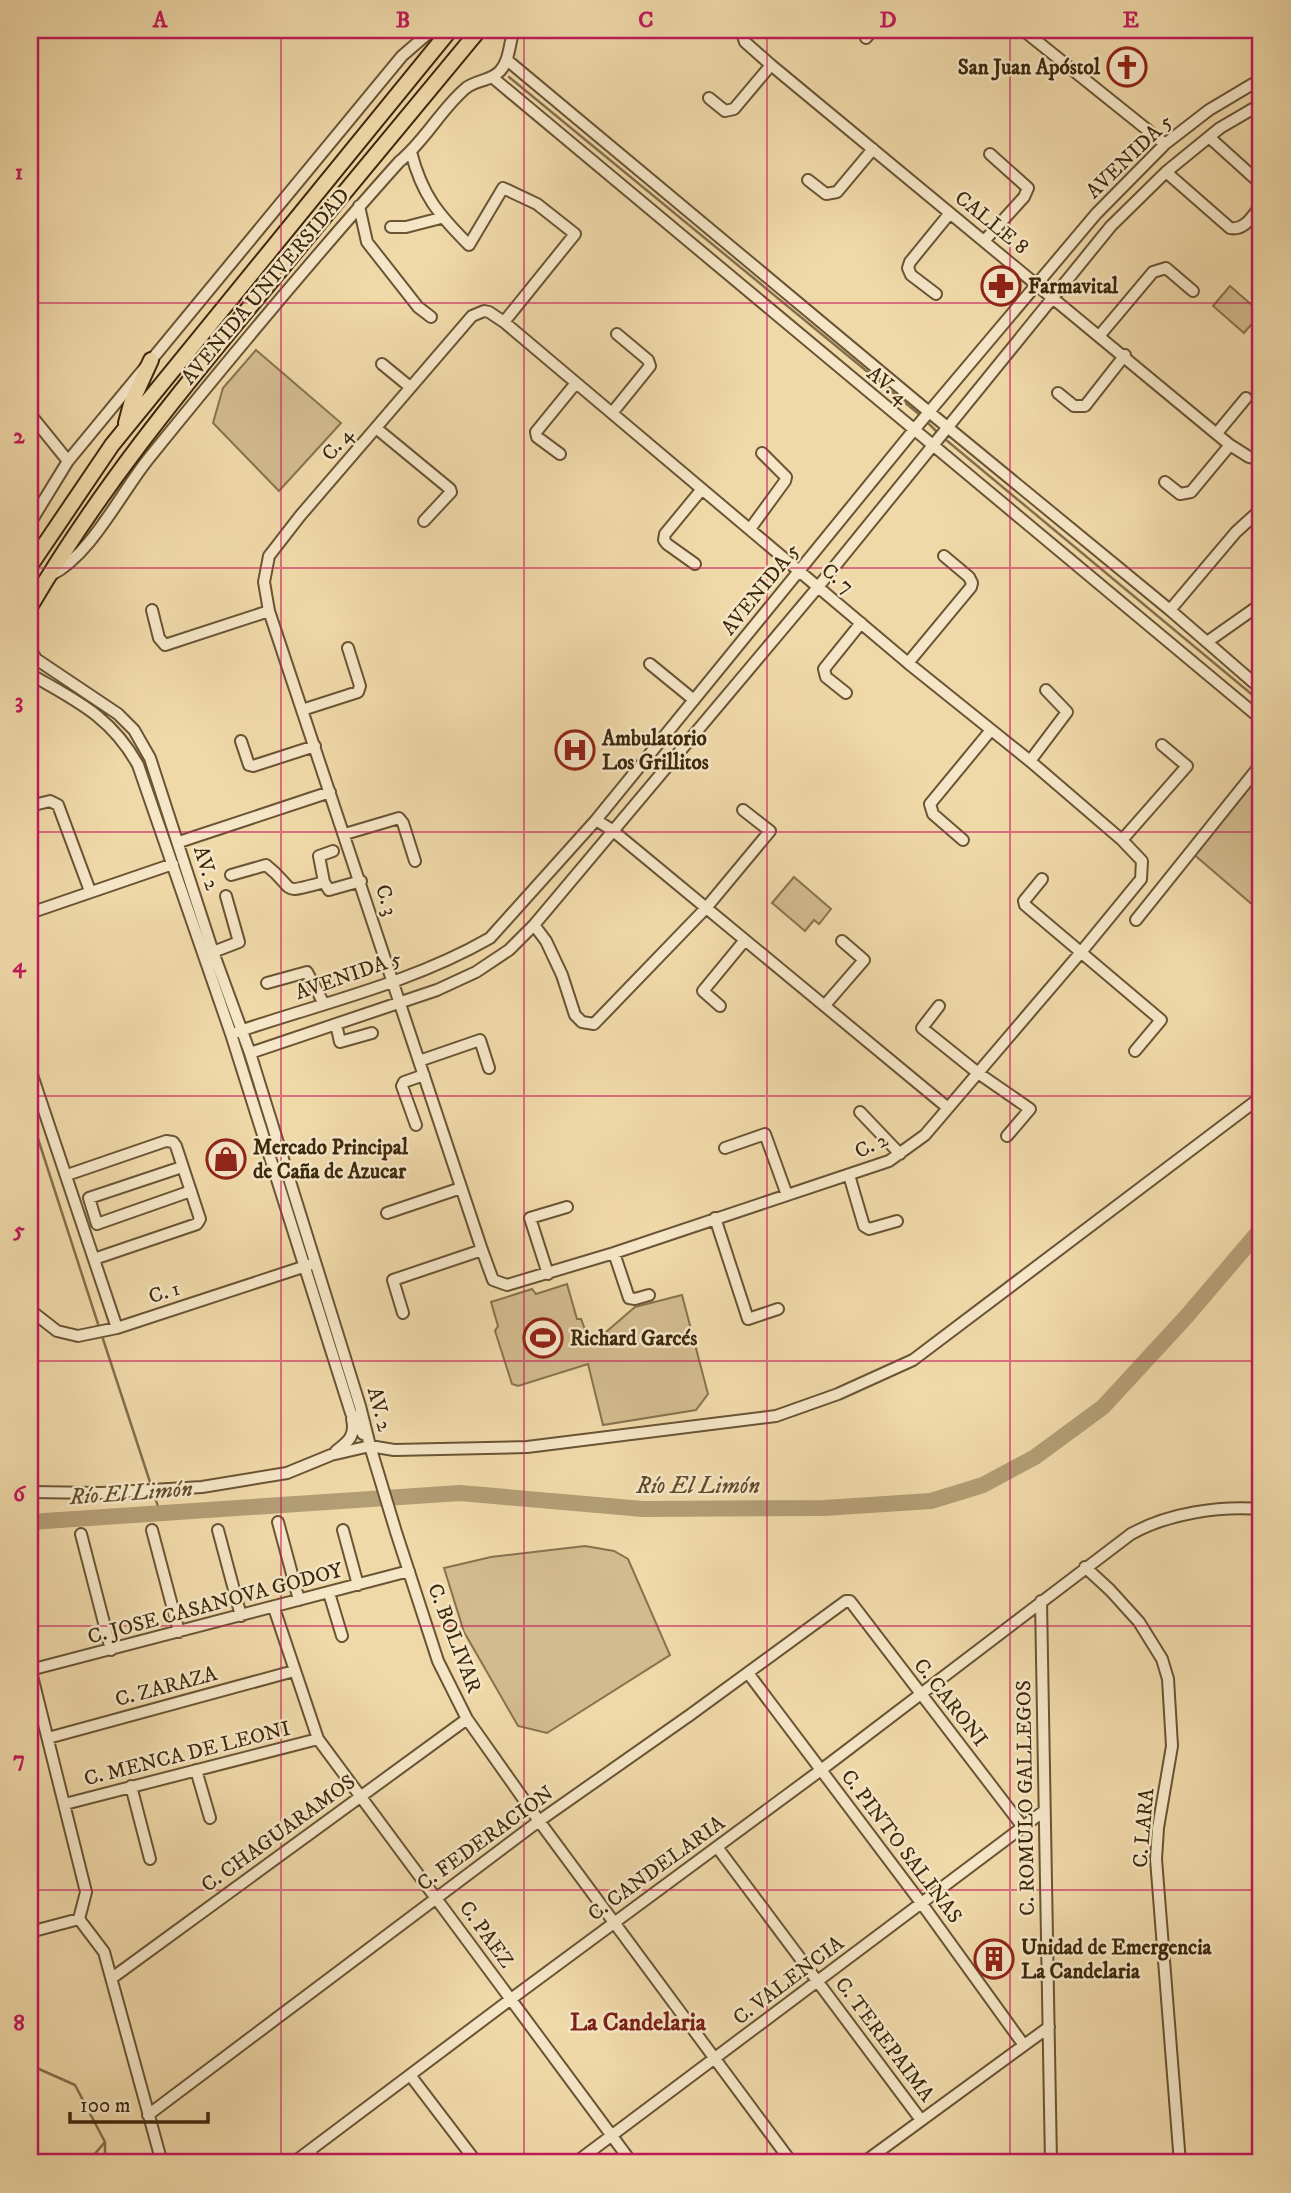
<svg xmlns="http://www.w3.org/2000/svg" width="1291" height="2193" viewBox="0 0 1291 2193" font-family="'IM FELL DW Pica',serif">
  <rect width="100%" height="100%" fill="#f0d9a9"/>
  <filter id="stains"><feTurbulence type="fractalNoise" baseFrequency=".00286" numOctaves="4"/><feColorMatrix values="0 0 0 0 .2 0 0 0 0 .09 0 0 0 0 .02 0 0 0 .5 -.17"/></filter>
  <radialGradient id="worn" r=".72"><stop offset=".6" stop-color="#630" stop-opacity="0"/><stop offset="1" stop-color="#630" stop-opacity=".3"/></radialGradient>
  <path fill="#d2bb8e" stroke="#88724e" stroke-width="2" d="M1230,286L1261,313L1244,333L1213,306Z
    M256,350L341,423L279,491L213,423L223,388Z
    M1261,764V912L1191,852Z
    M794,877L831,909L819,924L814,920L805,931L772,903Z
    M567,1284L577,1319H581L591,1345L635,1307L682,1295L708,1394L696,1410L603,1425L588,1364L518,1386L512,1384L495,1331L498,1326L491,1302L532,1289L536,1294Z
    M585,1546L614,1551L628,1559L670,1655L547,1733L518,1726L464,1632L444,1568L491,1557Z"/>
  <g fill="none" stroke-linecap="round" stroke-linejoin="round">
    <path stroke="#846e4b" stroke-width="2.5" d="M509,77L920,415
      M927,422L937,432
      M945,439L1261,702
      M30,1114L98,1324
      M103,1339L150,1482
      M155,1497L160,1513
      M30,2065L75,2085L105,2142V2163
      M87,2163L105,2142"/>
    <path stroke="#b39d74" stroke-width="16" d="M30,1522L460,1493L643,1509L824,1508L931,1501L983,1485L1035,1457L1103,1407L1186,1317L1261,1229"/>
    <g stroke="#6a5434" stroke-width="14">
      <path id="minor" d="M741,30L745,42L771,65L1230,445L1249,457L1261,460
        M1023,30L1165,144
        M866,38L873,30
        M507,60L929,412L1170,610L1261,689
        M492,77L1261,719
        M709,98L725,111L734,109L771,65
        M1209,137L1261,184
        M411,152C422,195 438,214 469,245L503,188L537,204L575,234L504,322
        M1166,172L1230,228C1245,231 1253,215 1261,205
        M808,180L826,194L837,192L873,149
        M359,206L367,242L418,307L431,317
        M391,227H406L441,218
        M985,240L1024,197L1028,188L990,154
        M936,294L911,275L908,268L910,262L950,213
        M484,311L489,312L504,322L908,663L1030,761L1122,840L1142,861L1141,879L1082,951L925,1135L889,1161L614,1253L507,1285L493,1280L482,1250L269,611L264,582L269,556L300,516L472,316Z
        M1100,335L1153,272L1166,268L1193,291
        M382,364L410,387
        M1058,393L1074,406H1085L1125,355
        M612,413L650,366L648,360L617,334
        M30,414L68,461
        M376,428L450,489L451,492L424,521
        M1217,433L1246,398
        M560,454L537,437L536,432L576,383
        M1165,482L1180,494L1191,492L1230,445
        M30,523L68,461L402,56L432,30
        M750,529L785,481L786,477L762,453
        M695,564L667,544L664,540L665,534L702,489
        M51,575C91,555 120,494 149,458C230,358 313,258 399,162C425,141 441,109 466,88C476,80 491,81 500,71C510,60 509,43 514,30
        M152,610L159,638L165,645L269,611
        M1170,610L1236,532L1259,511
        M1207,642L1261,604
        M30,648L36,659L118,714L134,730L150,758L213,952L250,1053L360,1406L370,1446L396,1532L438,1661L467,1719L539,1821L792,2163
        M908,663L971,587L972,583L969,577L944,556
        M650,664L694,700
        M30,674C76,701 111,716 138,765L231,1034L351,1413L363,1434
        M846,693L826,677L824,669L861,623
        M302,710L358,692L360,686L348,648
        M241,741L249,765L253,766L315,746
        M1030,761L1067,712L1046,690
        M30,806L50,801L58,805L90,891
        M596,820L612,830L948,1108
        M345,834L399,818L403,823L415,861
        M963,840L933,814L930,804L991,730
        M1122,840L1187,766L1162,745
        M179,842L330,792
        M333,851L319,856L324,882L329,890L361,881
        M231,875L266,865C298,890 277,895 324,882
        M1042,879L1024,901L1025,905L1161,1020L1135,1051
        M30,913L173,864
        M1136,920L1261,764
        M534,925L546,941L562,975L575,1015L582,1022L594,1024L706,908L770,831L743,810
        M213,952L239,942L226,896
        M267,983L307,972L324,1004
        M825,1005L864,960L842,941
        M720,1006L703,991L745,940
        M939,1006L922,1028L978,1073L1030,1109L1007,1136
        M336,1024L340,1042L372,1033
        M231,1034C318,1004 410,984 490,938L596,820L913,431L1096,214L1165,144L1209,110L1261,79
        M250,1053L437,990L476,972L509,950L534,925L818,587L1111,226L1166,172L1220,128L1261,104
        M419,1061L480,1040L489,1068
        M30,1069L117,1328
        M860,1112L900,1154
        M416,1125L402,1086L404,1082L424,1075
        M725,1148L765,1134L787,1195
        M182,1167L89,1198L97,1224L191,1191
        M67,1175L166,1141L173,1142L176,1146L200,1219L197,1224L94,1259
        M849,1175L864,1226L869,1229L897,1221
        M387,1213L461,1188
        M715,1218L748,1319L778,1309
        M614,1253L629,1298L635,1299L649,1295
        M548,1274L530,1218L567,1207
        M30,1310L57,1331L78,1336L117,1328L309,1265
        M403,1313L393,1280L482,1250
        M336,1451C348,1442 356,1436 352,1419
        M30,1492L102,1493L202,1487L287,1473L331,1455L370,1446L394,1450L527,1447L776,1416L838,1394L913,1360L1261,1097
        M278,1522L299,1600
        M152,1530L179,1632
        M218,1530L241,1616
        M343,1530L358,1585
        M81,1534L111,1650
        M1085,1567L1110,1590L1139,1622L1162,1659L1168,1679L1172,1746L1158,1828L1156,1859L1180,2163
        M329,1593L342,1636
        M1041,1601L1051,2163
        M274,1608L318,1739L632,2163
        M30,1668L86,1892L79,1919L104,1952L162,2163
        M30,1670L409,1571
        M748,1673L922,1904L1023,2044
        M48,1738L294,1671
        M196,1770L210,1818
        M131,1786L150,1859
        M65,1804L318,1739
        M717,1847L921,2120
        M30,1932L79,1919
        M112,1978L467,1719
        M410,2075L477,2163
        M148,2115L539,1821L690,1715L846,1601H850L1023,1827
        M309,2151L318,2163
        M293,2163L511,1999L821,1770L1131,1534C1169,1513 1218,1506 1261,1509
        M575,2163L1044,1811
        M863,2163L1049,2027"/>
    </g>
    <g stroke="#3d280d" stroke-width="18">
      <path id="major" d="M126,423L131,404L151,360
        M30,566L112,445L450,30
        M30,607C96,494 179,392 263,291C335,204 407,117 479,30"/>
    </g>
    <use href="#minor" stroke="#f5e6c7" stroke-width="10"/>
    <use href="#major" stroke="#f0d9a9" stroke-width="14"/>
  </g>
  <path fill="none" stroke="#c2185b" stroke-width="2" stroke-opacity="0.55" d="M281,30V2163M524,30V2163M767,30V2163M1010,30V2163M30,303H1261M30,568H1261M30,832H1261M30,1096H1261M30,1361H1261M30,1626H1261M30,1890H1261"/>
  <defs>
    <g id="church-ring" transform="scale(2.0125)"><circle r="9.5" fill="#f5e6c7" stroke="#8f2418" stroke-width="1.5"/><path d="M-1.2-6h2.4v3.5h3.3v2.4h-3.3V6h-2.4V-.1h-3.3v-2.4h3.3Z" fill="#8f2418"/></g>
    <g id="pharmacy-ring" transform="scale(2.0125)"><circle r="9.5" fill="#f5e6c7" stroke="#8f2418" stroke-width="1.5"/><path d="M-2-6h4v4h4v4h-4v4h-4v-4h-4v-4h4Z" fill="#8f2418"/></g>
    <g id="hospital-ring" transform="scale(2.0125)"><circle r="9.5" fill="#f5e6c7" stroke="#8f2418" stroke-width="1.5"/><path d="M-5-5h3v3.5h4V-5h3V5h-3V1.5h-4V5h-3Z" fill="#8f2418"/></g>
    <g id="shop-ring" transform="scale(2.0125)"><circle r="9.5" fill="#f5e6c7" stroke="#8f2418" stroke-width="1.5"/><path d="M-5-2.5h2.3a2.7 3.5 0 0 1 5.4 0H5L5.5 6h-11ZM-1.5-2.5h3a1.5 2.3 0 0 0-3 0Z" fill="#8f2418"/></g>
    <g id="stadium-ring" transform="scale(2.0125)"><circle r="9.5" fill="#f5e6c7" stroke="#8f2418" stroke-width="1.5"/><path d="M0-5a6.5 5 0 1 0 0 10a6.5 5 0 1 0 0-10ZM-3.5-1.8h7v3.6h-7Z" fill="#8f2418"/></g>
    <g id="building-ring" transform="scale(2.0125)"><circle r="9.5" fill="#f5e6c7" stroke="#8f2418" stroke-width="1.5"/><path d="M-4-6H4V6H1V3H-1V6H-4ZM-2.5-4.3h1.7v1.8h-1.7ZM.8-4.3h1.7v1.8H.8ZM-2.5-1h1.7V.8h-1.7ZM.8-1h1.7V.8H.8Z" fill="#8f2418"/></g>
  </defs>
  <g fill-rule="evenodd">
    <use href="#church-ring" x="1127" y="67"/>
    <use href="#pharmacy-ring" x="1001" y="286"/>
    <use href="#hospital-ring" x="575" y="750"/>
    <use href="#shop-ring" x="226" y="1159"/>
    <use href="#stadium-ring" x="543" y="1338"/>
    <use href="#building-ring" x="994" y="1959"/>
  </g>
  <g text-anchor="middle" stroke-width="5" stroke-linejoin="round" paint-order="stroke">
    <g font-size="21" font-weight="bold" fill="#3d280d" stroke="#f5e6c7" text-anchor="start">
      <text x="1100" y="74" text-anchor="end">San Juan Apóstol</text>
      <text x="1028" y="293">Farmavital</text>
      <text x="602" y="745">Ambulatorio<tspan x="602" dy="24">Los Grillitos</tspan></text>
      <text x="253" y="1154">Mercado Principal<tspan x="253" dy="24">de Caña de Azucar</tspan></text>
      <text x="570" y="1345">Richard Garcés</text>
      <text x="1021" y="1954">Unidad de Emergencia<tspan x="1021" dy="24">La Candelaria</tspan></text>
    </g>
    <g font-size="21" fill="#3d280d" stroke="#f5e6c7">
      <text transform="translate(1129 156) rotate(-44)" y="7">AVENIDA 5</text>
      <text transform="translate(992 222) rotate(39)" y="7">CALLE 8</text>
      <text transform="translate(265 286) rotate(-50)" y="7">AVENIDA UNIVERSIDAD</text>
      <text transform="translate(888 385) rotate(40)" y="7">AV. 4</text>
      <text transform="translate(337 444) rotate(-49)" y="7">C. 4</text>
      <text transform="translate(838 578) rotate(40)" y="7">C. 7</text>
      <text transform="translate(760 589) rotate(-51)" y="7">AVENIDA 5</text>
      <text transform="translate(207 868) rotate(73)" y="7">AV. 2</text>
      <text transform="translate(387 900) rotate(73)" y="7">C. 3</text>
      <text transform="translate(348 975) rotate(-19)" y="7">AVENIDA 5</text>
      <text transform="translate(871 1145) rotate(-25)" y="7">C. 2</text>
      <text transform="translate(164 1292) rotate(-18)" y="7">C. 1</text>
      <text transform="translate(380 1409) rotate(75)" y="7">AV. 2</text>
      <text transform="translate(215 1603) rotate(-15)" y="7">C. JOSE CASANOVA GODOY</text>
      <text transform="translate(455 1638) rotate(69)" y="7">C. BOLIVAR</text>
      <text transform="translate(166 1686) rotate(-15)" y="7">C. ZARAZA</text>
      <text transform="translate(951 1702) rotate(52)" y="7">C. CARONI</text>
      <text transform="translate(187 1753) rotate(-14)" y="7">C. MENCA DE LEONI</text>
      <text transform="translate(1025 1798) rotate(-91)" y="7">C. ROMULO GALLEGOS</text>
      <text transform="translate(1143 1828) rotate(-85)" y="7">C. LARA</text>
      <text transform="translate(278 1833) rotate(-36)" y="7">C. CHAGUARAMOS</text>
      <text transform="translate(485 1838) rotate(-36)" y="7">C. FEDERACION</text>
      <text transform="translate(902 1846) rotate(53)" y="7">C. PINTO SALINAS</text>
      <text transform="translate(656 1868) rotate(-36)" y="7">C. CANDELARIA</text>
      <text transform="translate(487 1934) rotate(54)" y="7">C. PAEZ</text>
      <text transform="translate(788 1980) rotate(-37)" y="7">C. VALENCIA</text>
      <text transform="translate(885 2039) rotate(53)" y="7">C. TEREPAIMA</text>
    </g>
    <g font-size="23" font-style="italic" fill="#604b2c" stroke="#f5e6c7">
      <text x="698" y="1493">Río El Limón</text>
      <text transform="translate(131 1492) rotate(-4)" y="8">Río El Limón</text>
    </g>
    <g font-size="24" font-weight="bold" fill="#7a1f14" stroke="#f5e6c7">
      <text x="638" y="2030">La Candelaria</text>
    </g>
  </g>
  <rect width="1291" height="2193" fill="none" stroke="#f0d9a9" stroke-width="77"/>
  <path d="M70 2112v10h138v-10" fill="none" stroke="#3d280d" stroke-width="3.5"/>
  <text x="80" y="2112" font-size="21" fill="#3d280d" stroke="#f5e6c7" stroke-width="5" paint-order="stroke">100 m</text>
  <rect x="38" y="38" width="1214" height="2116" fill="none" stroke="#c2185b" stroke-width="2.5"/>
  <g font-size="23" text-anchor="middle" font-weight="bold" fill="#c2185b">
    <text x="160" y="27">A</text>
    <text x="403" y="27">B</text>
    <text x="646" y="27">C</text>
    <text x="888" y="27">D</text>
    <text x="1131" y="27">E</text>
    <text x="19" y="179">1</text>
    <text x="19" y="443">2</text>
    <text x="19" y="708">3</text>
    <text x="19" y="972">4</text>
    <text x="19" y="1237">5</text>
    <text x="19" y="1501">6</text>
    <text x="19" y="1766">7</text>
    <text x="19" y="2030">8</text>
  </g>
  <rect width="100%" height="100%" filter="url(#stains)"/>
  <rect width="100%" height="100%" fill="url(#worn)"/>
</svg>
